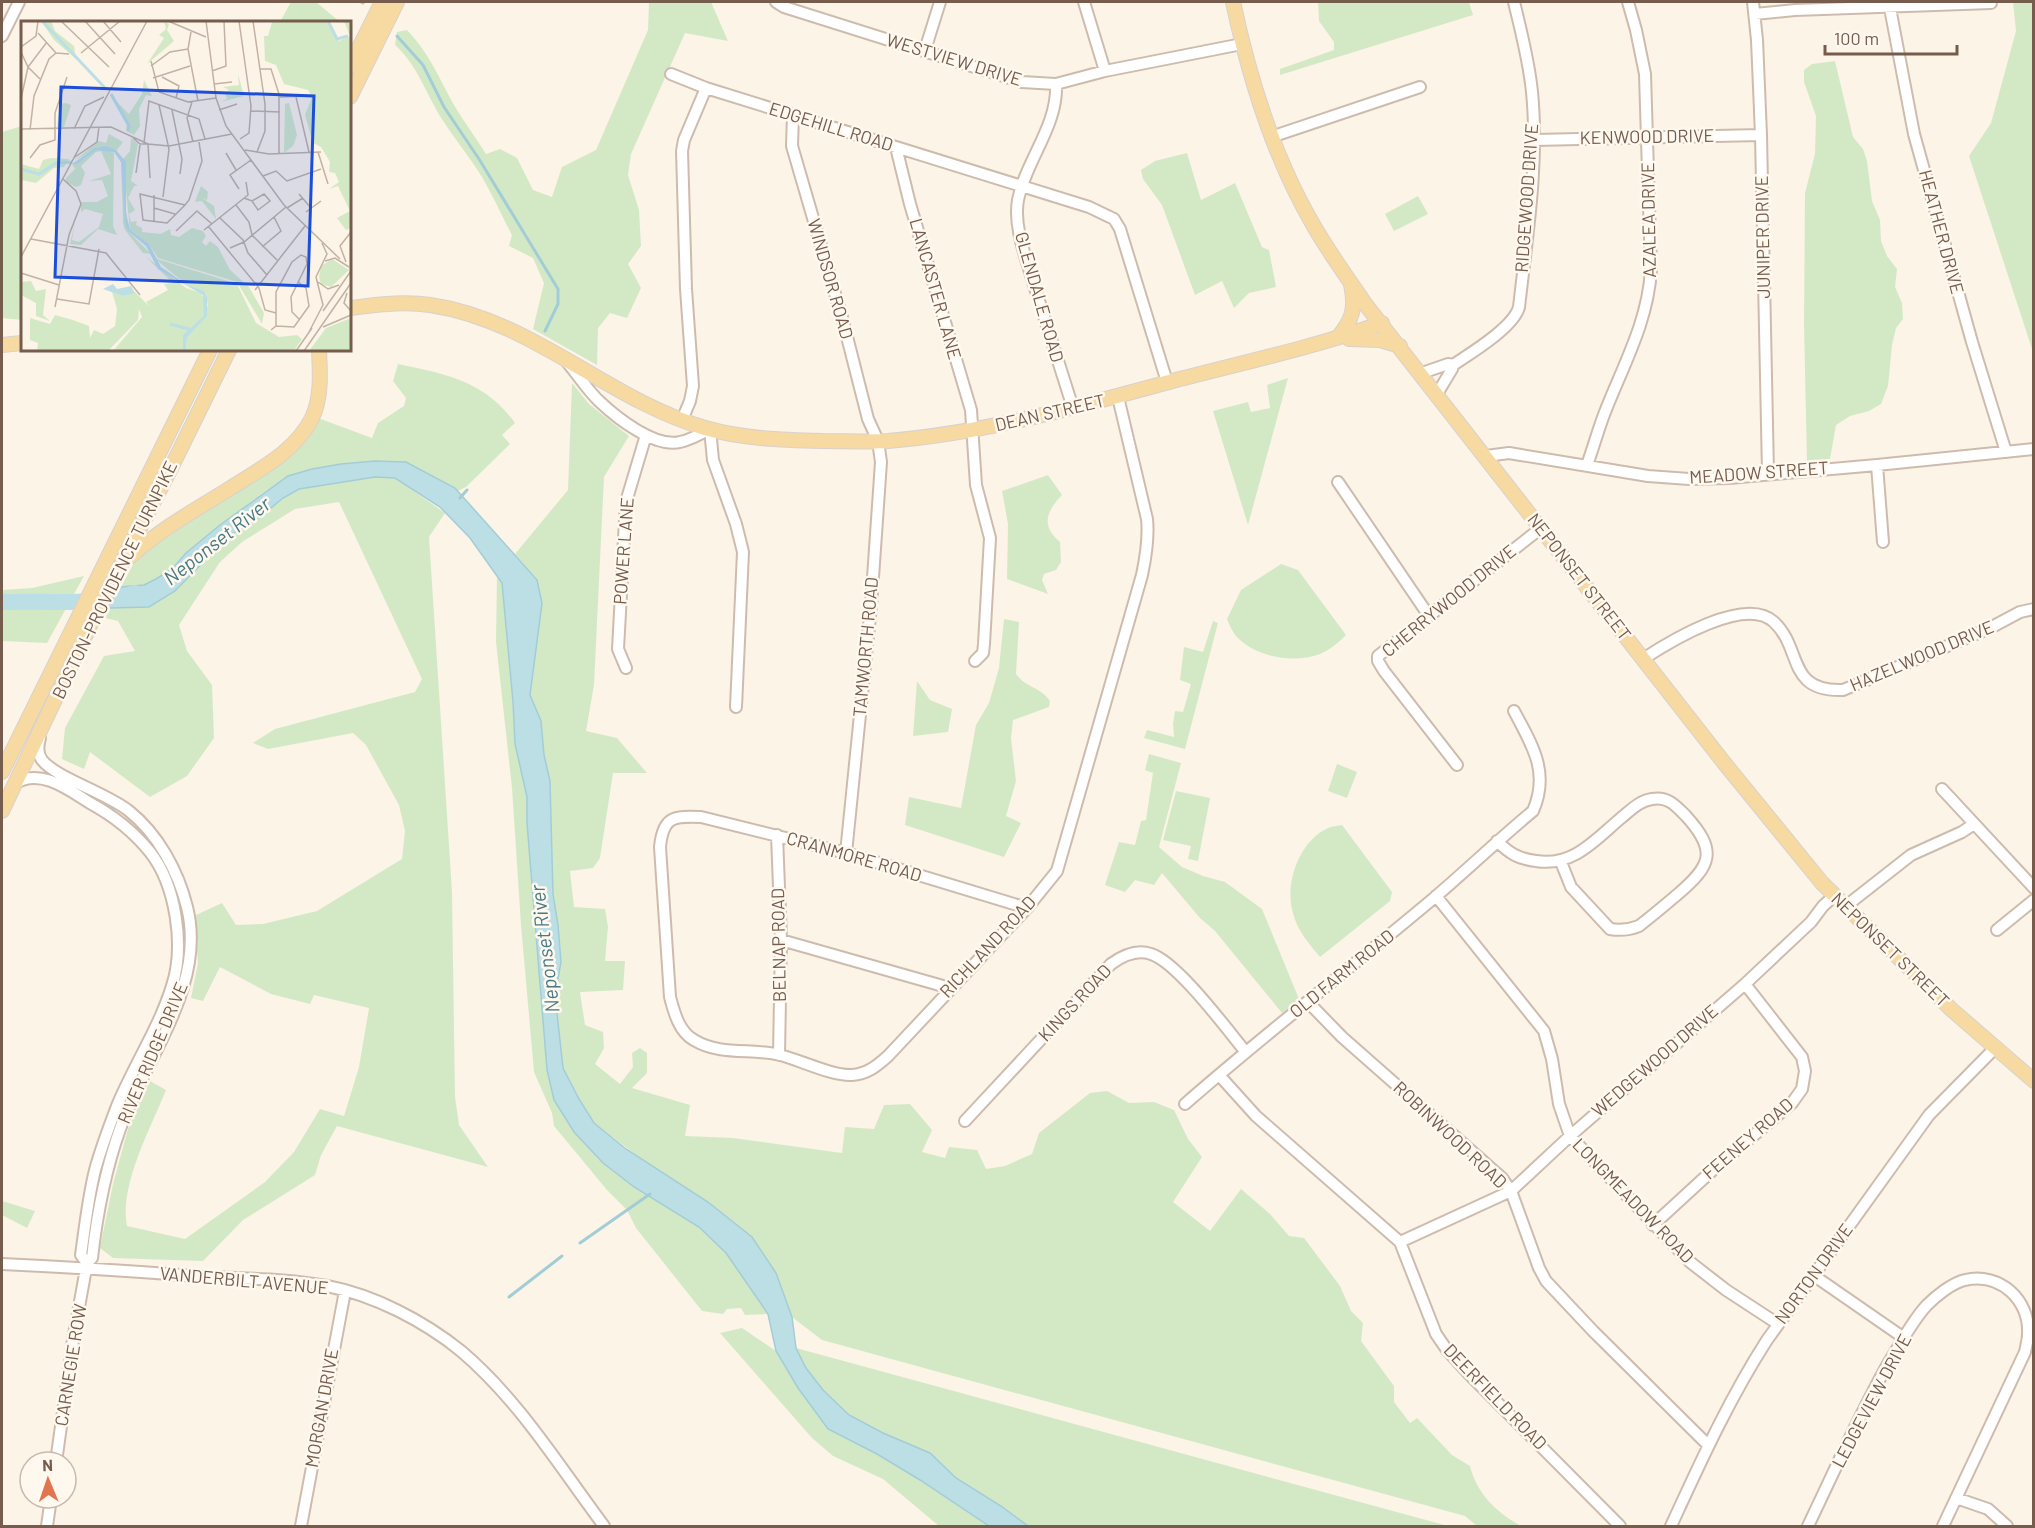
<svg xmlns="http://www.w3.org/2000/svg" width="2035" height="1528" viewBox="0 0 2035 1528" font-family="Barlow,sans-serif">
  <rect width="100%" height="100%" fill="#fcf4e7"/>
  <path fill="#d3e9c6" d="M291,2H316L340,22H280Z
    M649,2H711L728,41L685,33L631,154L628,175L639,210L641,246L628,264L641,288L627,318L610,313L598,328L597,365L533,329L544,283L533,258L509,246L512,235C502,216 493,196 482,177C469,156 453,137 440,116C425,91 417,65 395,45L397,32L407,30C431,55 440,81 457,110C466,125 477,139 486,154L500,149L517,158L533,190L552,197L562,167L596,150L648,30Z
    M1318,2H1469L1473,15L1280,75V69L1334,50V42L1319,21Z
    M2013,2H2033V352L1969,156L1991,123L2016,31Z
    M1835,61L1853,137L1863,149L1867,161L1872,201L1880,220L1881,241L1887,256L1897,269L1895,287L1902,303L1903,319L1896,328L1892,345L1888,386L1881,404L1869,411L1850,416L1836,425L1830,459L1807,461L1804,325L1805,193L1815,154L1816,116L1804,82V70L1812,64Z
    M22,126V320L2,318V132Z
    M1187,153L1201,200L1235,183L1262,247L1269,250L1276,287L1249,293L1234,308L1222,281L1195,295L1162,205L1143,179L1141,170L1155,161Z
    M1418,196L1428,214L1394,231L1385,214Z
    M398,364C446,374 485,381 515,423L502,435L510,444L466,487L458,491L406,462L341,464L312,469L288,476L261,494L186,553L173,568L156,579L144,585L121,587L136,559L318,418L372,438L378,423L404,406L406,398L393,381Z
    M1288,378L1248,525L1213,411L1248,402L1251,412L1270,408L1267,385Z
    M572,383L589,404L629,436L604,477L594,685L586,731L617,738L647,773H613L600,858L593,868L570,871L574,907L605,909L608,927L605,961H625L623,990L580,992L585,1025L603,1032L604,1048L595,1064L620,1084L633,1067L632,1053L640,1048L647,1053V1073L632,1088L690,1105L685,1136L733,1138L842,1153L845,1127L874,1129L884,1105L910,1104L932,1130L922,1152L945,1158L949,1147L977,1150L986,1169L1005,1166L1032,1154L1039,1133L1090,1093L1107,1091L1129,1103L1154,1102L1174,1110L1188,1139L1202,1157L1173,1202L1210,1231L1241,1189L1270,1214L1289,1236L1304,1238L1340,1286L1351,1311L1363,1323L1361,1341L1394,1386V1402L1410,1423L1417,1418L1452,1455L1470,1466C1477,1494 1496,1512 1521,1526H1477L1465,1516L822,1340L792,1317L776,1273L708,1202L660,1173L594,1123L579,1099L563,1069L555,995L561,962L558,925L553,894L550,781L544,755L541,721L530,695L535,651L537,580L515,554L568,490Z
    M1048,475L1062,495C1047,511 1040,525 1060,542L1061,562L1056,570L1044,574L1042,580L1048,594L1007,579L1008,524L1002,491Z
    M375,477L395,478L445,513L429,537L452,892L455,1097L459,1125L488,1167L337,1126L321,1155L315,1175L243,1220L203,1261L113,1258L100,1248L113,1184L128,1129L150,1081L166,1090C151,1128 119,1185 127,1226L185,1239L265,1182L294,1152L320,1109L344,1116L359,1067L369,1008L314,995L310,1004L271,994L220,967L203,1001L191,998L198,963L194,916L222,903L236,925L263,924L317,911L402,859L405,831L399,805L366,745L353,733L268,749L253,743L275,729L415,692L422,679L339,502L295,509L242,542L220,562L179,625L187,651L212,685L214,738L187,776L150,797L90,752L84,769L62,759L65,728L104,656L135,651L118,621L105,618L110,608L150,607L175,591L229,536L260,517L283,498L300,489Z
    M1281,564L1298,570L1346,635C1338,643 1330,650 1320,654C1293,664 1255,657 1236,636C1232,631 1229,624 1227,619L1241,590Z
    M84,576L47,643L2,641V590L32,588Z
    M497,576L502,583L513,702L515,744L527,797V823L547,1070L574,1132L603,1163L634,1187L699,1227L726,1253L768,1314L745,1315L741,1308L727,1309L723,1314L702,1311L636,1228L627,1210L607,1190L554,1126L552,1113L534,1072L521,925L512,788L496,642Z
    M1004,619L1019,622L1016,674C1025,687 1042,688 1050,701L1049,707L1013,720L1011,738L1016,781L1006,816L1021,823L1004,857L905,825L909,797L961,808L976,725L989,703L999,668Z
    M1213,621L1218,623L1185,749L1144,738L1147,730L1174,737L1173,724L1175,711L1183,712L1191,684L1180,680L1184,647L1203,652Z
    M917,681L930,700L952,709L948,732L913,736Z
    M1149,754L1181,763L1159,847L1182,867L1203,876L1225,882L1262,909L1299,999L1282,1013L1215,931L1200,918L1162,873L1154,885L1135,880L1125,892L1105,885L1119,842L1135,845L1141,821L1146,820L1153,773L1145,770Z
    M1337,764L1357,772L1347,798L1328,791Z
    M1176,791L1210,798L1198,861L1188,859L1191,846L1163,840Z
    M1342,825L1392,892L1390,901L1320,957C1309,944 1297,930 1293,913C1284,884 1299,841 1328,828C1332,826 1338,826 1342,825Z
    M2,1201L35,1211L27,1228L2,1215Z
    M742,1328L776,1351L798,1388L828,1429L877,1454L920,1480L989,1526H939L883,1479L833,1456L812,1438L720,1333Z
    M796,1348L1448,1526H1028L1001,1506L956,1478L930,1453L883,1433L849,1415L823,1390L806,1368Z"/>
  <path fill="#bcdee5" stroke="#a3cdd6" stroke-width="1.5" d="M375,461L406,462L455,488L537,580L542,603L530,695L541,721L544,755L550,781L553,894L558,925L561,962L555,995L563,1068L579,1099L594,1123L626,1149L708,1202L752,1237L776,1273L792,1317L796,1348L806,1368L823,1390L849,1415L883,1433L930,1453L956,1478L1001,1506L1028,1526H989L920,1480L877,1454L828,1429L798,1388L776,1351L768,1314L726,1253L699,1227L634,1187L603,1163L574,1132L554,1100L547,1070L527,823V797L515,744L513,702L502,583L470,538L440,507L395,478L375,477L299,489L283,498L260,517L229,536L175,591L149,607L110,608L121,587L144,585L156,579L173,568L186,553L220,525L288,476L312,469L341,464Z"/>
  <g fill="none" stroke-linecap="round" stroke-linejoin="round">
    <path stroke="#a3cdd6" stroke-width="3" d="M361,2L363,3
      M397,36L423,65L444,107L479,159L558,289V304L545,331
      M460,498L467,490
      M580,1243L650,1194
      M509,1297L562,1256"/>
    <path stroke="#bcdee5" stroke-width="16" d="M2,602C41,600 99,607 135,593"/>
    <g stroke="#cdbcae" stroke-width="14">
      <path id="minor" d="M776,2L784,7L1022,82L1056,84L1105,71L1242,44
        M1084,2L1105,71
        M1753,2L1757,40L1761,135L1768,473
        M1890,8L1914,134L1972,342L2006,452
        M1755,14L1795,10L1991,3
        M2,36L19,2
        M925,50L940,2
        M671,74L706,88
        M1056,84C1058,126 1026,160 1018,200C1013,227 1027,260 1034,285C1047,326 1060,367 1073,408
        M793,115L792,146L843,321L868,419L878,441L881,462L871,606L846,853
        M1271,137L1420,87
        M1534,140L1761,135
        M896,147L910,204L971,410L976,485L990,538L984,644L983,653L975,661
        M567,362C578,375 588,391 600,402C617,418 655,448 680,442C690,440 701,434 710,429L713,460L736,524L743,552L736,707
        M1453,365C1471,353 1514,327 1519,307C1527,236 1539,163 1532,92C1529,61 1521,31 1514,2
        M1422,373L1448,364L1453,365L1452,369L1437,394
        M682,420L690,401L693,386L686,289L682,151L684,140L706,88L1089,207L1114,219L1120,229L1167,382
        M1486,456L1509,453L1648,476L1689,479L1729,478L1877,465L2034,449
        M1587,465C1594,446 1599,426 1607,407C1625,362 1648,320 1651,270L1645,74L1636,30L1628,2
        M1877,465L1883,542
        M1338,482L1429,616
        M1643,659C1669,642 1745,595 1774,622C1803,649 1786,692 1843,690L1990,628L2020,612L2034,609
        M626,668L618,649L626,502L646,435
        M40,738C38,746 37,753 42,760C56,778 107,793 129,811C158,834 178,871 187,907C207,986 145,1058 120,1129C105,1171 97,1214 92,1258L87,1263L73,1340L56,1462
        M1457,765L1384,671L1378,661V656L1541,528
        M16,783C41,768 69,790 90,803C114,816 133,831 150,852C176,885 185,946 172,986C159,1028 134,1065 117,1106C109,1127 101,1148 95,1170C88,1198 85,1227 81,1255L87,1263
        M1942,789L2034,888
        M777,835L781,940L779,1055
        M1497,841C1509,853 1518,859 1536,861C1573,867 1595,840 1621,818C1631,810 1639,801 1652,799C1668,796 1676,806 1686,816C1718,851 1711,866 1678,894C1665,905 1652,916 1639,926C1629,930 1621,931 1610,929L1571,887L1561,862
        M1436,896L1544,1031L1552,1059L1559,1104L1570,1136L1690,1262L1726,1290L1778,1324
        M1846,906L1911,855L1962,832L1974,824
        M1027,908L846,853L701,817C674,816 663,816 660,847L670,997C674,1012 679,1032 694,1040C720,1056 752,1048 780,1055C800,1060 832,1076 852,1075C867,1074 877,1066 888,1056L1027,908L1057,871L1142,575C1146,556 1149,538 1147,519L1118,397
        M1997,930L2034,900
        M781,940L950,988
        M1308,1002L1342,1037L1502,1178L1511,1191L1539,1268L1546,1281L1593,1331L1708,1445
        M1219,1075L1256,1116L1400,1242L1436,1334L1447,1350L1469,1374L1620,1526
        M1185,1104C1266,1033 1352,967 1434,898C1467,870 1499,839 1533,811C1550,772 1532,745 1514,711
        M965,1121L1111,964C1122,956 1137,949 1151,954C1177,962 1226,1028 1245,1051
        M1653,1225L1715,1168L1792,1103L1802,1089L1805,1071L1802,1057L1745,984
        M1400,1242L1511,1191L1570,1136L1745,984L1811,922L1823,906L1834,896
        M2,1264C67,1267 131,1271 196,1276C240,1279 285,1278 327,1286C374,1295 424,1321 461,1351C519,1400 559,1466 604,1526
        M1813,1275L1904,1338
        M1956,1498L1988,1509L2007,1526
        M47,1526L51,1498
        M301,1526L345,1291
        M1671,1526C1700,1463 1729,1399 1767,1340L1929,1115L1995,1048
        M1808,1526C1834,1472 1859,1415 1889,1362C1901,1343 1912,1321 1927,1305C1936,1296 1952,1283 1965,1280C2000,1272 2030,1300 2028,1334C2028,1340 2026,1346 2025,1352L1943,1526"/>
    </g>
    <g stroke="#d8d1cd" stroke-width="16">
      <path id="major" d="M1233,2C1249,77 1272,153 1311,221C1327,250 1347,277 1366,305L1725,764L1822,883L1952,1010L2034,1081
        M350,66L382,2
        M350,97L397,2
        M350,308C377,305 403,301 430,305C533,320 608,400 705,428C743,439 784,440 823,441C845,441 867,442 888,441C985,433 1076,407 1169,382C1241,363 1312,348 1382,323
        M1337,338C1353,320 1356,308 1351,284
        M1349,339L1380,340L1400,346
        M2,345L22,343
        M130,557C159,530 195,510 229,489C260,469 295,452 312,418C322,397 320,372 319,350
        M2,772L210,350
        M2,811L97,611L171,468L229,350"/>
    </g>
    <use href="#minor" stroke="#fff" stroke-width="10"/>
    <use href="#major" stroke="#f7daa2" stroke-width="14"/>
  </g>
  <g text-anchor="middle" stroke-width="5" stroke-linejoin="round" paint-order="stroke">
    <g font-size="18" fill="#755c4c" stroke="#fef8ee">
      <text transform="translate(954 60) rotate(17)" y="6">WESTVIEW DRIVE</text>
      <text transform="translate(831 127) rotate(17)" y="6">EDGEHILL ROAD</text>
      <text transform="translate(1647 137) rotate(-1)" y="6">KENWOOD DRIVE</text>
      <text transform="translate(1527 198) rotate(-86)" y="6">RIDGEWOOD DRIVE</text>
      <text transform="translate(1649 220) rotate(-91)" y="6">AZALEA DRIVE</text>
      <text transform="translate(1941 232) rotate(75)" y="6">HEATHER DRIVE</text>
      <text transform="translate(1763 237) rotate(-91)" y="6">JUNIPER DRIVE</text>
      <text transform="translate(830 279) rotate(74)" y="6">WINDSOR ROAD</text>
      <text transform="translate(935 289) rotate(74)" y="6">LANCASTER LANE</text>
      <text transform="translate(1039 297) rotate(74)" y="6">GLENDALE ROAD</text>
      <text transform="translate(1050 413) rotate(-13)" y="6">DEAN STREET</text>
      <text transform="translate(1759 473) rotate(-4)" y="6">MEADOW STREET</text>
      <text transform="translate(624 551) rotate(-86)" y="6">POWER LANE</text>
      <text transform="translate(1579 577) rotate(52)" y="6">NEPONSET STREET</text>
      <text transform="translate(115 580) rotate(-64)" y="6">BOSTON-PROVIDENCE TURNPIKE</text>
      <text transform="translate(1449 601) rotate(-39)" y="6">CHERRYWOOD DRIVE</text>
      <text transform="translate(866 647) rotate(-85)" y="6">TAMWORTH ROAD</text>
      <text transform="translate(1922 656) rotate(-23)" y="6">HAZELWOOD DRIVE</text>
      <text transform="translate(854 857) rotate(16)" y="6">CRANMORE ROAD</text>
      <text transform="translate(779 945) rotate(-91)" y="6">BELNAP ROAD</text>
      <text transform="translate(988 947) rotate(-47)" y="6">RICHLAND ROAD</text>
      <text transform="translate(1890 950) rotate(44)" y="6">NEPONSET STREET</text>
      <text transform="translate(1342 974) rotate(-39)" y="6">OLD FARM ROAD</text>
      <text transform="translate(1075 1003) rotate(-47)" y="6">KINGS ROAD</text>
      <text transform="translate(153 1053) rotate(-67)" y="6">RIVER RIDGE DRIVE</text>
      <text transform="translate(1655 1061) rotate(-41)" y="6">WEDGEWOOD DRIVE</text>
      <text transform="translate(1450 1135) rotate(43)" y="6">ROBINWOOD ROAD</text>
      <text transform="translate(1748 1139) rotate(-41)" y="6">FEENEY ROAD</text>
      <text transform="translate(1633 1201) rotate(46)" y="6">LONGMEADOW ROAD</text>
      <text transform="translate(1814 1274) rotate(-54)" y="6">NORTON DRIVE</text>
      <text transform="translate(244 1281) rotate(5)" y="6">VANDERBILT AVENUE</text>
      <text transform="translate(71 1365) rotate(-81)" y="6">CARNEGIE ROW</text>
      <text transform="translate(1495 1397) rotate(46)" y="6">DEERFIELD ROAD</text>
      <text transform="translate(1872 1401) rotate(-62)" y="6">LEDGEVIEW DRIVE</text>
      <text transform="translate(322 1408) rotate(-80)" y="6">MORGAN DRIVE</text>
    </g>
    <g font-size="20" font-style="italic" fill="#477a87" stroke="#fef8ee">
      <text transform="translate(217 541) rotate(-38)" y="7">Neponset River</text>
      <text transform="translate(545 949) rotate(-97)" y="7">Neponset River</text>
    </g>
  </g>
  <g transform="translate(21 21)">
    <rect width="330" height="330" fill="#fcf4e7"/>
    <path d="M20,0H30L34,10L53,25L55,38L33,19ZM143,0L148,3L146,9L153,20L126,43L143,17L138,14L145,8ZM306,0L318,20L329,15L323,0H330V207L325,209L316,197L329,190L317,165L308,168L318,161L314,152L308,151L309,141L300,126L292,122L284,94L291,76L287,69L263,63L255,44L244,40L243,15H247L251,1ZM217,53L223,75L199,81L206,78L204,72L208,69L202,66L218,64ZM123,59L131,75L125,74L118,88L119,105L113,114L105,110L106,101L89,74L108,93L121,73ZM45,82L50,84L43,106H36L39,83ZM268,82L276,114L272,125L263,132L264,83ZM88,113L102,121L96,129L77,126L53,140L78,120L85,122ZM110,117L117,123L110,160L117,165H113L107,177L114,189L108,193L110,201L116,200L115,204L121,207V211L140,213L149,208L150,214L158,216L171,207L182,210L185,215L181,221L185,225L189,220L197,226L209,249L228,266L243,292L241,303L216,261L137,237L128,223L109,209L102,138L109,130ZM87,128L93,132L92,205L96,214L77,208L60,224L49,223L54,201L51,219L58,221L78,206L82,193L64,188L60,191V181H76L87,175L81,159L68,160L90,153L80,130L75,131L60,145L64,152L60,164L55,166L45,161V157L54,148L51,143L75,129ZM30,137L48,138L43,146L33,147L15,162L0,159V143L18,148L22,139ZM100,140L107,210L130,233L122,232L104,209L102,202ZM180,165L187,171L186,179L181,177L193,185L195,198L181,180L174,181ZM124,235L165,267L180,272L187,286L185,273L166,264L133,237L216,263L235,302L258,316L276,314L281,318L273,330H165L166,317L162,330H92L121,296L118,288L117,299L87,330H16L17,322L9,319V297L29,303L34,294L52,299L68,305L69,317L73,309L82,313L94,305L96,288L91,271L102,275L114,271L129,286L125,281L147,269L143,263L152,262ZM311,238L328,249L310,266L300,263L298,256L300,245ZM0,255L1,261L10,260L15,270L25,268L22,294L29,300L15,295V282L0,274ZM330,297V330H288L305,307Z" fill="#d3e9c6"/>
    <path d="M85,125L95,129L105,141V192L109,209L128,223L140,246L166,264L183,270L186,276V295L166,316L165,330H162V314L183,295L182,274L137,248L125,225L107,210L104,202L100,141L93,131L75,129L56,143H51L74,127ZM92,263L96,268L110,265L114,272L102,275L82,268Z" fill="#bcdee5"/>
    <path fill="none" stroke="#bcdee5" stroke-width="3" d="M307,0L316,18L327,15M22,1L85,68M90,73L108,105L107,110M0,148L18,153L35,142L51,141M149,303L168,308"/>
    <path fill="none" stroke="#c2b2a4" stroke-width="1.5" d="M40,0L88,46M64,0L94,33M82,0L100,21M147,0L185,16M185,0L195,77L205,105L263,184L319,238M218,0L230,85L228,112L219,118M232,0L244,83V110L236,131M170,11L167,28L177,80M17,12L35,32M0,26L15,15L17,0M0,31L7,46L19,58M60,32L99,0M130,40L138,71L167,81L195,77M130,45L149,31L167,28M239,48H250L258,73V133M191,50L205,45L203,0M141,56L158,65L155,77M132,57L169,45M193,63L211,61M259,76L288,75M275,76L288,131M0,78L7,46L26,21M171,81L166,97L172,121M138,84L148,128L142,176M151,89L161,138L159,153M198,89L216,83M230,90L259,91M0,108L90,106L127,123L148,125L211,113M53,108L64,85L83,76M9,109L13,75L28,38L35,32L48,33M112,117L119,123H127L129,157M123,122L128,80L178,98L184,118M224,129L248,133L300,131M297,131L307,163M205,132L215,149M54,136L76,121L78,106M9,137L19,124L34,119V92L46,56M115,152L119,124M242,155L255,150L266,160L300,148M218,168L209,154L230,139M278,173L290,187M223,177L231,180L243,173L249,180L237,189L231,180M164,184L119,173L122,199L146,202L164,184L168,179L181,140L178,121M215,184L228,201L231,214L256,239M133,187L154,193M266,187L282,177M285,191L300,180M199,197L222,219L227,232L246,254M133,201V174M187,205L238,267L244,289L255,292M183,209L227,174L225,161M155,210L176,190L191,203M10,218L85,232L119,274M241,226L260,210L253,196M209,227L223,221L265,186M0,236L126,0M304,240L314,237L328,246M325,241L319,225L330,211M0,252L38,264M297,261L307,268L318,264M234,269L284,205M326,272L323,282L330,290M36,278L68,283L78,228M34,286L48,214L60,183L55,170L42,158M302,290L330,250M255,305V271L271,241L280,234L285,236L286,243L270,276L271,291L279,299M302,306L330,294M250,309L255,305L273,306L288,285L285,267L277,261M288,311L302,284L295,256L306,233L301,222M275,330L291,307M283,330L330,262"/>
    <path fill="#1d4ed8" fill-opacity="0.15" stroke="#1d4ed8" stroke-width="3" d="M40,66L293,75L287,265L34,256Z"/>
    <rect width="330" height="330" fill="none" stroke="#755c4c" stroke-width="3"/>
  </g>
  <rect width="2035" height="1528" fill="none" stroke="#755c4c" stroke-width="6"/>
  <g transform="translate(48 1480) rotate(358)"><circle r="28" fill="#fef8ee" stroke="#c7baad" stroke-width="1.5"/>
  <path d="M0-4.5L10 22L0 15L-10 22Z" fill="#e17551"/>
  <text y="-9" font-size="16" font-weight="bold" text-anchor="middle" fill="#755c4c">N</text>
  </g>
  <path d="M1825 45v9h132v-9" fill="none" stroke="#755c4c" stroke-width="3"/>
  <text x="1834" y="45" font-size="18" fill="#755c4c" stroke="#fef8ee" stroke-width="4.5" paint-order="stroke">100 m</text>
</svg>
